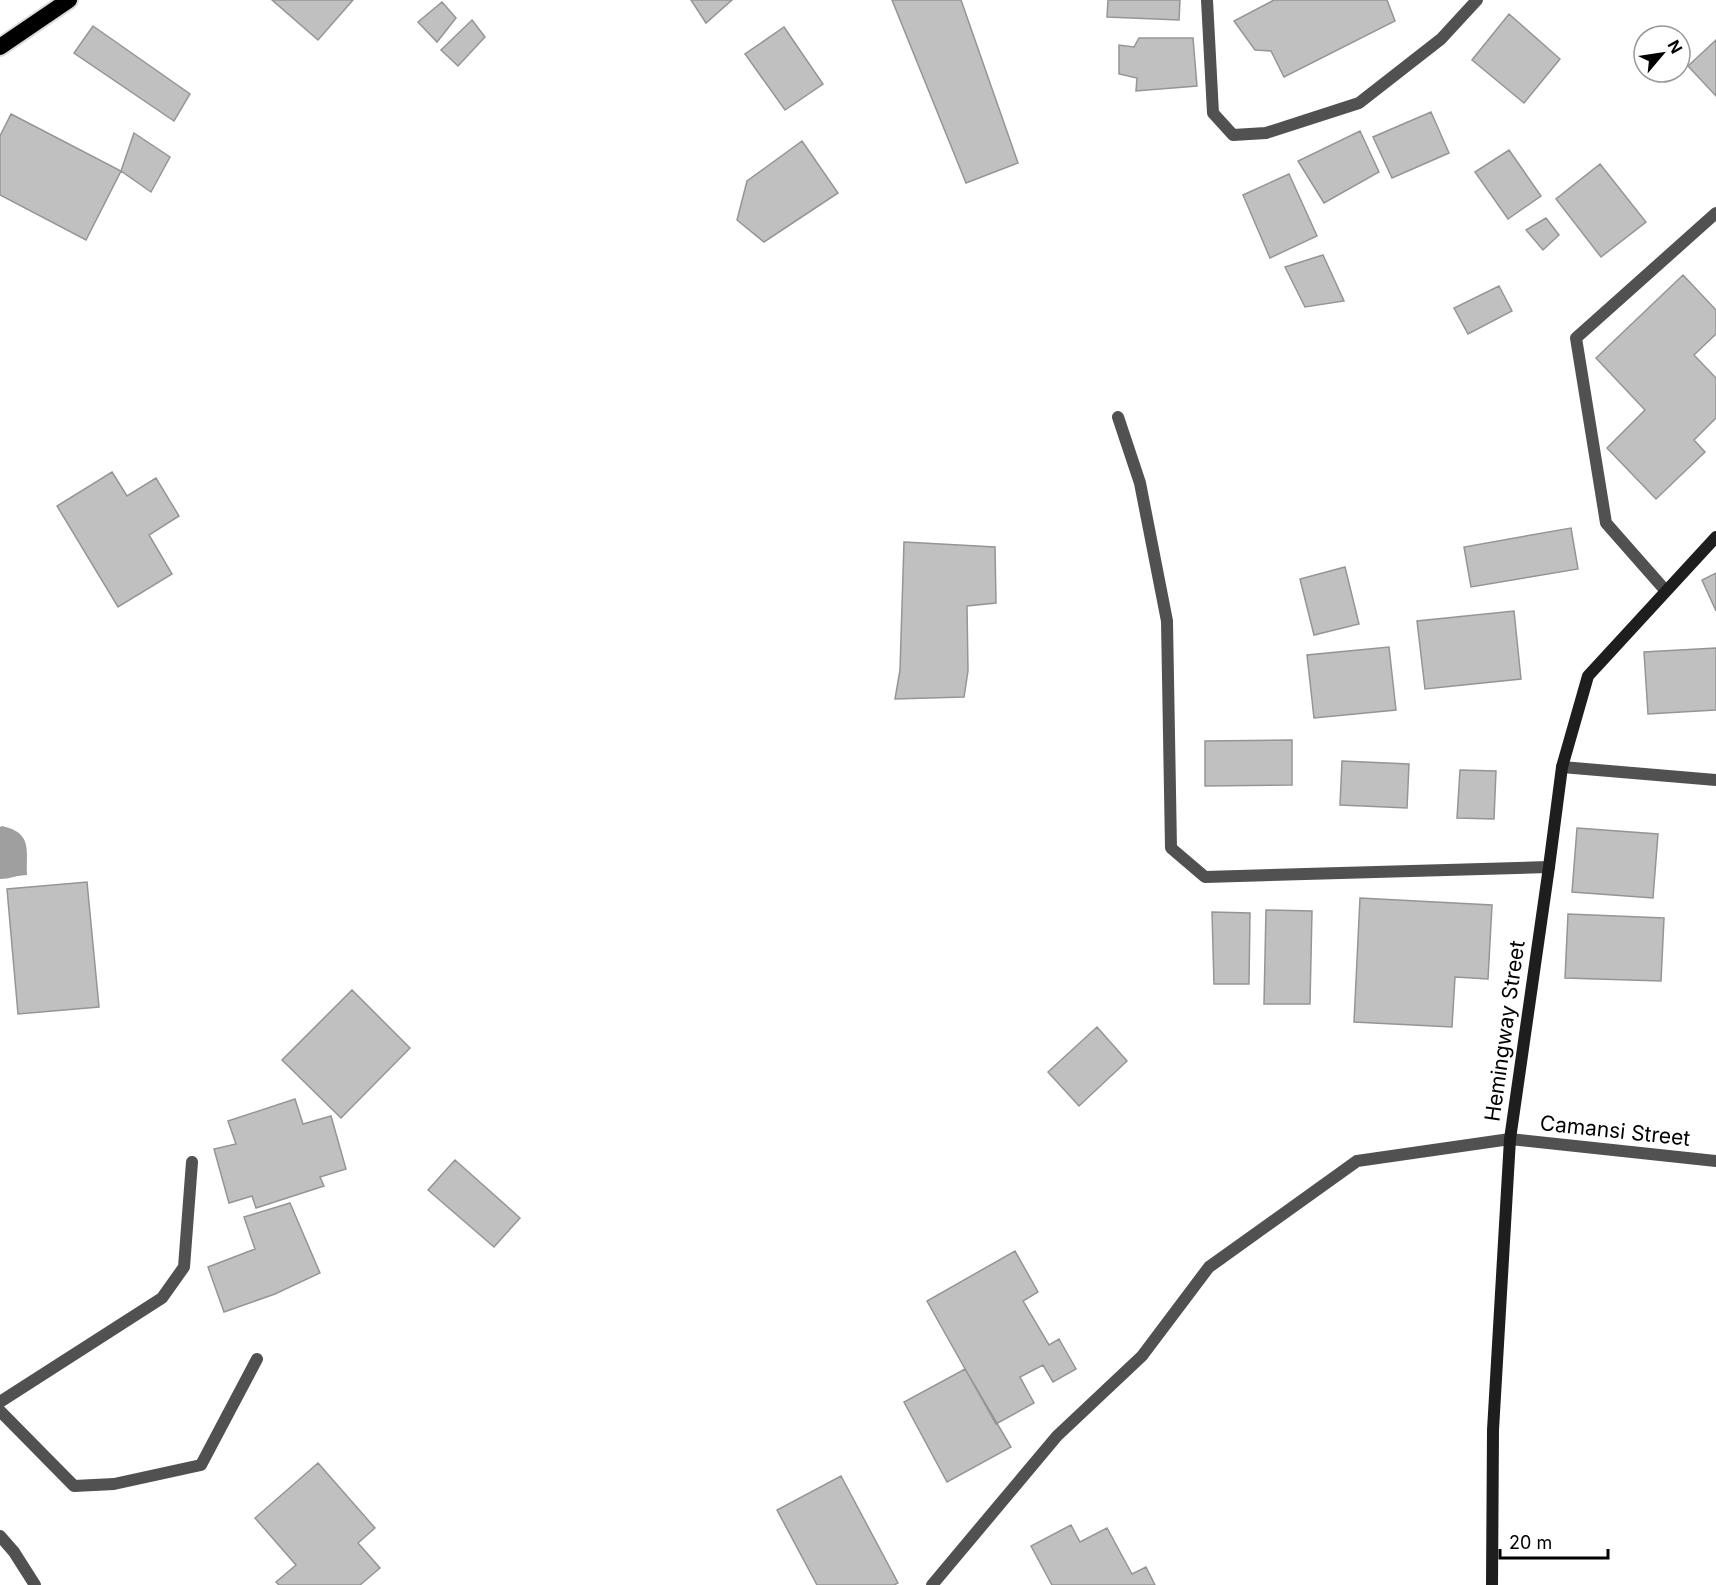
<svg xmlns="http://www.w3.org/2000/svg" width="1716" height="1585" viewBox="0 0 1716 1585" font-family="Inter,sans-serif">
  <rect width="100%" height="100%" fill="#fff"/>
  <path fill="#9f9f9f" d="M2,826C33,833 26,850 27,875C17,875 10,879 0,879V827Z"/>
  <path fill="#c0c0c0" stroke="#959595" stroke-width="1.5" d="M272,0H353L318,40Z
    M691,0H732L706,23Z
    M892,0H961L1018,163L966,183Z
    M1108,0H1180L1179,20L1107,17Z
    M1274,0H1387L1395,21L1284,77L1271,51L1255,50L1234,21Z
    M442,2L456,18L437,42L418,22Z
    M1509,14L1560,59L1524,103L1472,60Z
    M472,20L485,37L458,66L441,50Z
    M93,26L190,94L174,121L74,53Z
    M784,27L823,84L785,110L745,54Z
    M1139,38H1193L1197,86L1136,91L1137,78L1119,74V45L1134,47Z
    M1716,40V96L1688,66Z
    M1431,112L1449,153L1392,178L1373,137Z
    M11,114L121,171L86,240L0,195V136Z
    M1360,131L1379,172L1324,203L1298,161Z
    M134,133L170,157L151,192L121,171Z
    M802,141L838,193L764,242L737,220L747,181Z
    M1509,150L1541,196L1508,219L1475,172Z
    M1600,164L1646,222L1601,257L1556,199Z
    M1289,174L1317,236L1270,258L1243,195Z
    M1546,218L1559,235L1543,250L1526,230Z
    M1323,255L1344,301L1305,307L1285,267Z
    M1683,275L1716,310V334L1694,355L1716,378V418L1694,440L1705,452L1656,499L1607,448L1645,410L1596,358Z
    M1499,286L1512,311L1468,334L1454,308Z
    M112,472L127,496L156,478L179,516L149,535L172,574L118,607L57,506Z
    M1571,528L1578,569L1471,587L1464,547Z
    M904,542L995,547L996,603L967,606L968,671L964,697L895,699L900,670Z
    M1345,567L1359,624L1314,635L1300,579Z
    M1716,573V611L1702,580Z
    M1514,611L1521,679L1425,689L1417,621Z
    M1389,647L1396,710L1314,718L1307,655Z
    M1716,648V710L1648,714L1644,652Z
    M1292,740V785L1205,786V741Z
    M1342,761L1409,764L1407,808L1340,805Z
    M1460,770L1496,771L1494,819L1457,818Z
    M1577,828L1658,834L1653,898L1572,892Z
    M87,882L99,1007L18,1014L7,889Z
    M1360,898L1492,905L1488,979L1455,977L1452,1027L1354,1022Z
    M1266,910L1312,911L1310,1004H1264Z
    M1212,912L1250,913L1249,984H1214Z
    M1568,914L1664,918L1661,981L1565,978Z
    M352,990L410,1048L341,1118L282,1060Z
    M1097,1027L1127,1061L1079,1106L1048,1072Z
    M295,1099L303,1124L331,1116L346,1169L320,1177L324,1186L256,1208L252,1196L229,1203L214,1149L236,1144L228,1121Z
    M455,1160L520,1218L494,1247L428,1190Z
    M290,1203L320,1273L275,1294L224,1312L208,1267L255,1249L244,1217Z
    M1015,1251L1038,1292L1023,1301L1049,1345L1059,1339L1076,1369L1053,1382L1043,1365L1020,1377L1034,1403L996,1424L927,1301Z
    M965,1369L1011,1447L947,1482L904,1402Z
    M318,1463L375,1528L358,1543L380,1568L360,1585H279L276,1582L296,1565L255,1518Z
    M841,1476L898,1583L894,1585H817L777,1510Z
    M1071,1525L1080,1542L1107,1528L1132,1574L1146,1567L1155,1585H1052L1031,1546Z"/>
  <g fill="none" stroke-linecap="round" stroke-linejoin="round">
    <g stroke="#dbdbdb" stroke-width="20">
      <path id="trunk" d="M0,47L69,0"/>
    </g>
    <path stroke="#515151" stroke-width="12" d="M0,1536L14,1552L35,1585"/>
    <path stroke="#515151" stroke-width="12" d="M1207,0L1213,113L1233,135L1266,133L1359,103L1441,39L1477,0
      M1118,417L1140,483L1167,621L1171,848L1205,877L1549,867
      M1665,590L1606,523L1576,338L1716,213
      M1562,767L1716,780
      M0,1402L162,1298L184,1267L192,1162
      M0,1411L74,1486L114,1484L201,1465L257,1359
      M932,1585L1057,1436L1142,1356L1209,1267L1357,1161L1510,1139L1716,1161"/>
    <path stroke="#1e1e1e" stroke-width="12" d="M1492,1585L1493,1430L1510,1139L1549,867L1562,767L1588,676L1716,537"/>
    <use href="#trunk" stroke="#000" stroke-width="16"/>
  </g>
  <g text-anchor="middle" stroke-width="4.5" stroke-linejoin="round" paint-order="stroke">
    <g font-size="21" fill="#000" stroke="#fff">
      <text transform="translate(1505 1031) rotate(-82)" y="7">Hemingway Street</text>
      <text transform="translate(1615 1131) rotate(6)" y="7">Camansi Street</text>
    </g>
  </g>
  <g transform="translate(1662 54) rotate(61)"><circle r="28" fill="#ffffff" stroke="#999999" stroke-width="1.5"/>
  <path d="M0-4.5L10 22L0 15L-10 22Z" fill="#000000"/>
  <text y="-9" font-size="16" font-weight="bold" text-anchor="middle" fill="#000000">N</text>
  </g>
  <path d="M1500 1549v9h108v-9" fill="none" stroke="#000000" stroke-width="3"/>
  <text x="1509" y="1549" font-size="18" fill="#000000" stroke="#ffffff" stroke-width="4.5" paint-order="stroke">20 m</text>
</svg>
